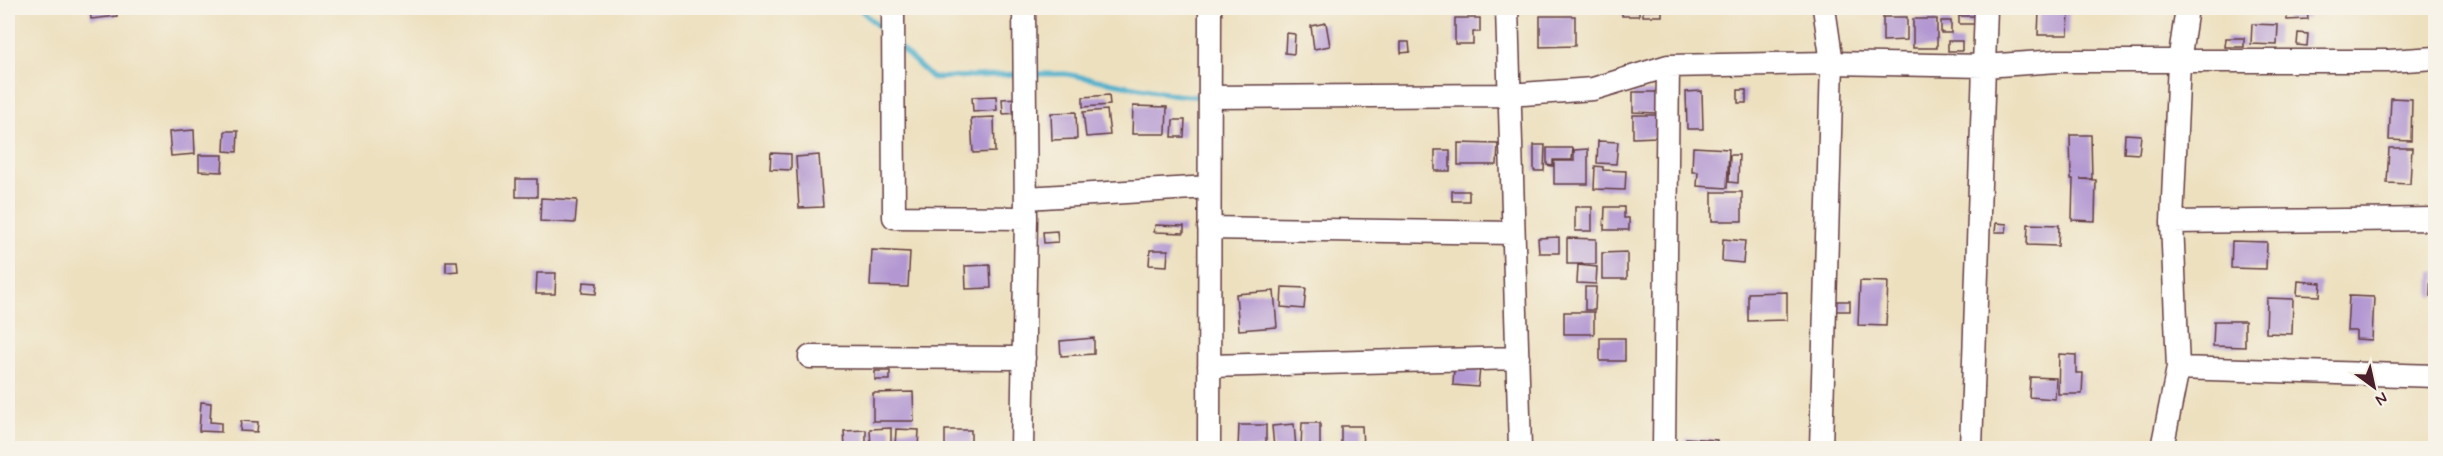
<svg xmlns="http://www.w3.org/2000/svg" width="2443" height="456" viewBox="0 0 2443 456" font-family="Mynerve,sans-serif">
  <rect width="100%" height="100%" fill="#f7f3e8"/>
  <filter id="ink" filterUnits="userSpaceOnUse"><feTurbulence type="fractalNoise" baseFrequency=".0167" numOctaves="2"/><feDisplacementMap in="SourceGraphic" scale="12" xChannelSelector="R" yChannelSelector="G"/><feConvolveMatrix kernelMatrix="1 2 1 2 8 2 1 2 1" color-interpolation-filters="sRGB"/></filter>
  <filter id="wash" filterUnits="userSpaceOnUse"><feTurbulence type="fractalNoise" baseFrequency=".008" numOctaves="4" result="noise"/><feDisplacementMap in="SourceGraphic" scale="24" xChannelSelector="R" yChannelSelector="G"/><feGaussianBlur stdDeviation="1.35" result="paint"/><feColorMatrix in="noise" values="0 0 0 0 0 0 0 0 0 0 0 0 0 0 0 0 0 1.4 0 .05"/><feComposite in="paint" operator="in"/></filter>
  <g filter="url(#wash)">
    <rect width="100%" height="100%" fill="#ede0bf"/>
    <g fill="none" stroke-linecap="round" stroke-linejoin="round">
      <path stroke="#4caecb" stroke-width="5" d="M859,8L885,33
        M900,48L932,78L1020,74
        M1029,74H1066L1176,95L1203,97"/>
    </g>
    <g id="blocks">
      <path fill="#b297d2" d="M90,8H116L117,16L91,19Z
        M1369,8H1406V13H1369Z
        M1622,8H1639V16H1622Z
        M1643,8H1662V16H1643Z
        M2286,8H2307L2308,19L2287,20Z
        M2039,11H2069L2068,35H2038Z
        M1540,16H1575V46L1540,47Z
        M1959,16H1977V24H1959Z
        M1883,17H1907V40L1883,41Z
        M1455,18H1480V32H1473V44H1455Z
        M1913,19H1937V48H1913Z
        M1941,21H1951V33H1941Z
        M1326,23L1330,46L1314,49L1311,26Z
        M2252,24L2278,25L2277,45L2251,44Z
        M1286,33L1295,34L1294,54L1285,53Z
        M2298,33L2308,34L2307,46L2297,45Z
        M2226,38H2244V47H2225Z
        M1948,41H1962V51H1948Z
        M1401,42H1409L1410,52L1401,53Z
        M1738,90H1746V103H1738Z
        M1702,91L1703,129H1687L1686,92Z
        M1633,92H1658L1657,113L1633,112Z
        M1109,95L1110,105L1083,107V97Z
        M996,96L997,110L973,112L972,97Z
        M1018,98V113L1003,114L1002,99Z
        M2391,98L2412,99L2411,141L2389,140Z
        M1133,106L1167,107L1166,134H1132Z
        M1107,110L1110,135L1086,137L1083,112Z
        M1076,112L1077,139L1052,140L1051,113Z
        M1633,115H1657V137L1633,138Z
        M994,117L995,152L973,153L971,118Z
        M1173,120H1185L1184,137H1172Z
        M194,130L195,154L171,156L169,132Z
        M225,131H238L237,152L224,151Z
        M2125,134L2141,135L2139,154L2124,153Z
        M2070,135H2091L2092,179H2080L2096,180L2095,221L2072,220L2073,179H2071Z
        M1598,141L1618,142L1616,164L1597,163Z
        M1458,143L1498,144L1497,165H1458Z
        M1534,145H1545L1544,171H1534Z
        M1693,147L1729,149L1727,188L1697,186L1698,172H1692Z
        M1547,148H1573L1572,160H1553V166L1547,165Z
        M2389,148H2412L2410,184L2387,183Z
        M1588,149V184H1554V161H1574V150Z
        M1435,150H1450V171H1435Z
        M771,153L791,154V170L770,169Z
        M199,155H223L222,172L199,171Z
        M819,155L823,207L799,208L796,157Z
        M1730,155H1739L1738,183L1729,182Z
        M1595,166L1603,167V170L1626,171L1625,190L1594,189Z
        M516,179H537V197H516Z
        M1452,191H1469V201H1452Z
        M1712,192H1742V221H1712Z
        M541,198L577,200L575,223L540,221Z
        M1575,207H1592V231H1575Z
        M1605,207H1624V218H1629V230H1604Z
        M1996,223L2007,224L2006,232H1995Z
        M2028,224L2059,225L2058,246L2027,245Z
        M1155,225L1184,226V233L1154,232Z
        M1057,231L1058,242L1044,243L1043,232Z
        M1559,237V253H1539L1538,238Z
        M1567,238L1596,239V264H1567Z
        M1723,239L1745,241L1743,263L1722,261Z
        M2232,241L2267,242L2266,269L2231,268Z
        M872,250L910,252L908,287L870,286Z
        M1150,250H1168L1167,266L1149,265Z
        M1627,252V279H1602V253Z
        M446,261H457L458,271L446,272Z
        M990,265L991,288L966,289L965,266Z
        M1578,265L1597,267L1596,284L1577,283Z
        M2431,271H2436V297L2430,296Z
        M537,273H556L555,294H536Z
        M1860,281L1888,282L1886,326L1858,325Z
        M2298,281L2321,283L2320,296L2297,295Z
        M583,282L597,283L596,294L582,293Z
        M1282,287L1306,288L1304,309L1281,307Z
        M1585,287H1596L1595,310H1585Z
        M1274,291L1277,327L1239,330L1236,294Z
        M1787,292V320L1748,321V293Z
        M2349,296L2374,297L2372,340L2356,339V331H2347Z
        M2267,298L2293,299L2292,334L2266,333Z
        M1835,301H1850V311H1835Z
        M1564,312H1594V334H1564Z
        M2214,321H2245V347L2213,346Z
        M1094,338V354L1061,356L1060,341Z
        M1600,338H1625V361H1600Z
        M2059,354L2076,355V373H2083L2082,394H2058Z
        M1454,367L1480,368L1478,387L1453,385Z
        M875,371H890V380H875Z
        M2030,377L2056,378L2055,399L2029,397Z
        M913,392L914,421H873V393Z
        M201,402L211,403L210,422L221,423V432L199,431Z
        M241,421L258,422L257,432L240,431Z
        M1302,423H1320V448H1301Z
        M1294,424L1296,448H1274L1272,426Z
        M1239,425H1266V448H1238Z
        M1341,426H1362L1363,448H1341Z
        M891,428V448H871L870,429Z
        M896,429L919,430L918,448L895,447Z
        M866,430V448H845L844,431Z
        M945,430H971V447L945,448Z
        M1686,438L1717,440L1716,448H1686Z"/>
    </g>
  </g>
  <g filter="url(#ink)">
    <use href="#blocks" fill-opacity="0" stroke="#623c41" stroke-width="1.5"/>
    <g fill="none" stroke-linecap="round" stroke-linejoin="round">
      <g stroke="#623c41" stroke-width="25">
        <path id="minor" d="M893,8L894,217L1026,218
          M1507,8L1520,448
          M1210,97L1508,95L1593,89L1668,66L1832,63L1984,66L2058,61H2389L2436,58
          M1026,198L1209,187
          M2172,222L2436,219
          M1209,228L1513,233
          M810,357L1024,358
          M1209,366L1518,358
          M2178,368L2436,376
          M1022,448L1026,218L1024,8
          M1209,448L1210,8
          M1664,448L1668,66
          M1821,448L1832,63L1824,8
          M1971,448L1986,8
          M2162,448L2178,368L2172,222L2179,62L2187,8"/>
      </g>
      <use href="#minor" stroke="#fff" stroke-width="22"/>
    </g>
  </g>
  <rect width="2443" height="456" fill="none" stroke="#f7f3e8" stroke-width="30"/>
  <g transform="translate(2374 387) rotate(147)" stroke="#f7f3e8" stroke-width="4.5" paint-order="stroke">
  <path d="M0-4.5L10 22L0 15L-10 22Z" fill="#4a1f2b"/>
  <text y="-9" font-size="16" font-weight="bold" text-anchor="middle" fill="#4a1f2b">N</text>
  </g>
</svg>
